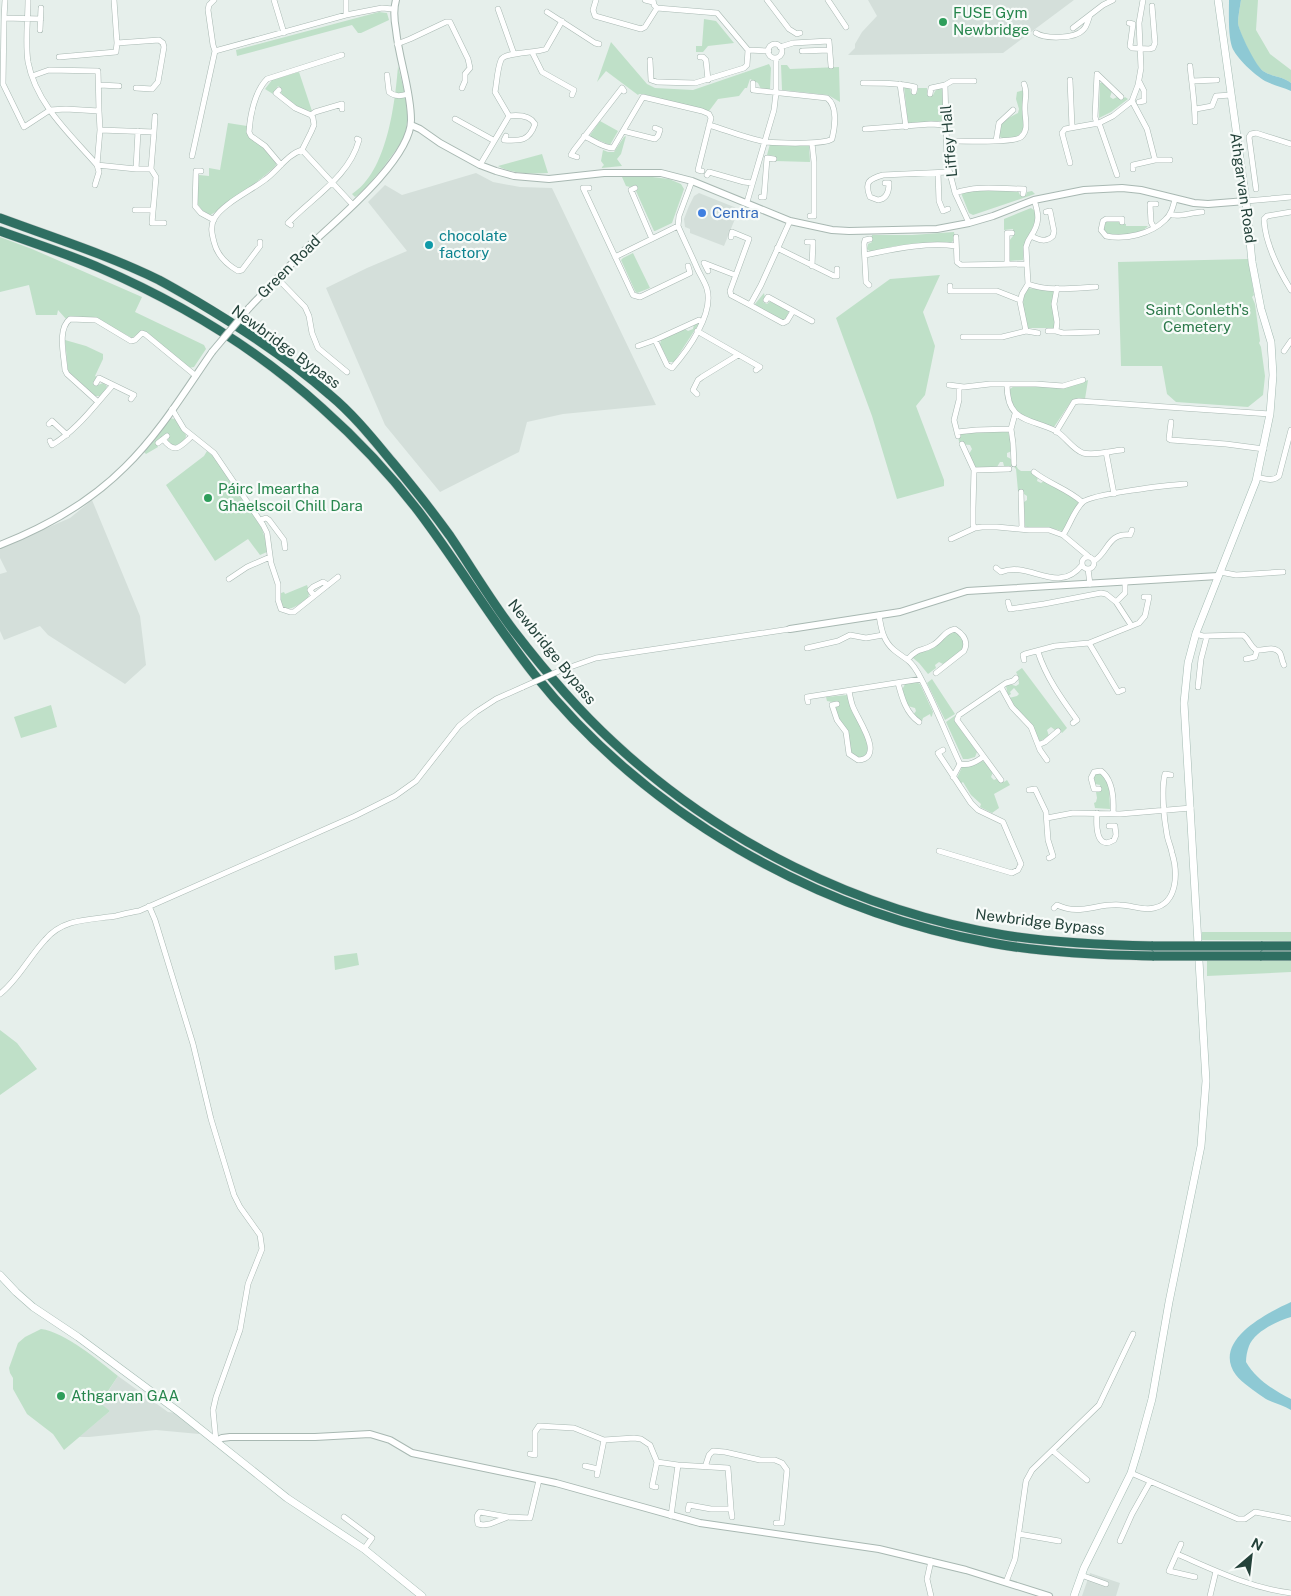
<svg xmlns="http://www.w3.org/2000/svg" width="1291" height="1596" viewBox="0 0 1291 1596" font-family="'Public Sans',sans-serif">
  <rect width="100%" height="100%" fill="#e6efeb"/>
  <path fill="#d4dfda" d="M868,0H1074L1003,53L848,55L855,48V44L862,32L877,16Z
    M476,173L493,182L520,187L552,188L656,405L563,414L527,422L519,452L440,492L385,425L326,288L367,268L407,251L368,202L385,185L402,195Z
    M699,193L739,209L724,246L690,233V229L685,227L684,219L689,206L694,196Z
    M92,500L140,616L146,665L125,684L48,635L40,626L4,640L0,631V574L7,572L0,558V548L70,518Z
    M118,1376L168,1412L176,1413L199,1432V1434L156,1430L89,1437H79L110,1411L100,1404Z
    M1090,1573L1120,1583L1116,1596H1082Z"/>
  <path fill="#bfe0c8" d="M1241,0H1258L1256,30L1270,54L1291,70V83C1283,76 1272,77 1263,71C1255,66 1239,33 1238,23C1238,16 1240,7 1241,0Z
    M379,12L387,13L389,20L361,33H358L352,25L237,56L236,50Z
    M704,19L716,21L734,43L708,46L703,52H696V46H702Z
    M611,42L647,84L655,88L693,90L769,64L771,68L770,89H761L758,83L750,79L747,88H745L739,96L718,99L709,111L643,94H639L638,95L606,71L597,82Z
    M781,65H787L790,69L839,67L840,102L828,95L782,90Z
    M398,66C403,87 412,115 404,136C399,147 389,159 382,169C374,178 365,190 355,197L352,194C387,172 395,104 398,66Z
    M299,72L312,111C301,111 284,101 281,92L282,89L278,86L273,94L265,89L272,80Z
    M1100,83H1103L1112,91L1110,97L1113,99L1117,97L1121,100L1125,97L1128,99L1111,112L1099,118Z
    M904,87L910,88L911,92L917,93L918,88H927V94L933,95C935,91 937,87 942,89L943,91L944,119L942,121L908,123Z
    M1024,90V129L1016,138H1002L999,136C999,120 1007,119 1018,113L1019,109L1016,99L1017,92Z
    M600,121L618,131L610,145L591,137L590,135Z
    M228,123L247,126V129L276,163V165C273,171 215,214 210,215L202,210L197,203L199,175L209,176V168L220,170Z
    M626,136L621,154L617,159L622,166L601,168L604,165L601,161L603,150L608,152H614L624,137Z
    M770,144H809L810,162L775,161V156L767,155Z
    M542,154L548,173C532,174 512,174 498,166Z
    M644,176L669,179L681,184L684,189L672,223L655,231H654L636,191L638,189L636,185L630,187L626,186L622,177Z
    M971,190L1018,191L1020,195H1026L1027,192L1032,191L1035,194L973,215L969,213L961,193Z
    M1031,208L1035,211L1036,220L1024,245L1023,260L1009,261V241L1013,236V229L1004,230V219Z
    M1106,221H1118L1120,224H1126V226H1148C1141,235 1113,239 1103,231Z
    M954,232L955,240L950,243L895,246L871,252L867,249L868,244L872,242V235H912Z
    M0,237L32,249L142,297L135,312L204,345L206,349L194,367L188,368L145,331H142L132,338L96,318L69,316L66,319L58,310L57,315H36L29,285L0,292Z
    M633,253L650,288L637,293L635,291L621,260L623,258Z
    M1248,259L1254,295L1252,297L1255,304L1260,341L1259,343L1261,347L1265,376L1263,395L1248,407L1176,402L1167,394L1162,366H1121L1118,262Z
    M940,275L923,312L935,346L925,395L916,406L944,480V486L897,499L872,416L836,318L890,279Z
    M1027,288L1054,291L1052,304L1055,321V328H1028C1022,315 1021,301 1027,288Z
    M764,293L765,298L763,302L767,304L769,302H771L789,311L785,320H782L757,306L755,304Z
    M700,322L674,362H669L660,344L661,340L685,329L688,331L693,329L694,324Z
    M65,340L86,346L103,354V359L95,376L97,377L94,383L98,385L103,383L107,386L106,390L101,396H95L68,371Z
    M1088,380L1085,399H1076L1072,400L1054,427C1044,425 1020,417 1015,408C1011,403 1010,395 1010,389L1014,386L1083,382Z
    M169,418L175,419L186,435C186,442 179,445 173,446L167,441L169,438L167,435L156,443L158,447L146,454L144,452Z
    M974,432H1008L1011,443L1012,451L1007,453V457C1012,458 1016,465 1018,469L1021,471H1036L1038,477L1037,481L1041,483L1044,481L1063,490L1079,501L1064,530L1062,531L1051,528H1030L1025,526L1024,502L1027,500V496L1024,494L1023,491H1018L1016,469L1012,465L1010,467L1004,466L1003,462H1000L997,467H975L969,454L972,449L970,445L960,444L958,438L961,434Z
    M207,451L213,456L251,511L262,529L266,542L267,552L260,555L248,539L215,561L166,485L204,456Z
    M307,585C308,588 310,594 308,598C308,598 302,602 301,603C289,612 279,611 281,593L284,592L285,594Z
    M954,631C975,648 959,653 943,664L939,662L935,665L936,668L928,674L919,663L913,658C922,648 922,654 931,649C940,644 944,635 954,631Z
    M1022,668L1067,728L1062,733L1058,728L1055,730L1051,727L1047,730L1049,736L1040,741L1038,740L1033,726L1014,707L1009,698L1017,696L1019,694L1014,688L1010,692L1011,694L1008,696L1006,686L1009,684L1016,686L1019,684L1018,676L1016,672Z
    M932,679L955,714L945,720L927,683Z
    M916,682L920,684L933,712L932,716L931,717L930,714L923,718L922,721L913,715L916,711L915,708L908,706L902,690L905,684Z
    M847,695L868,742L869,751L865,757L858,758L852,754L835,708L838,705L837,701L832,702L827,701L826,697Z
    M51,705L57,727L21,738L14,717Z
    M956,715L954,719L955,722L977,752L975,757L968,759H963L946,722Z
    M983,761L985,762L993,772L991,777L994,780L996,779L1004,782L1007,780L1010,785L994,794L999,808L992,813L980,807L981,804L971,795L963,782L960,784L957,778L962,767H969Z
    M1096,773L1103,775L1109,786L1110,809L1095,808L1094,803L1096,802L1097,798L1096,792L1101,791L1100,785L1095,784L1093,778Z
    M1202,932H1291V941L1202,940Z
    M357,953L359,965L335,970L334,956Z
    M1207,961H1291V972L1207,976Z
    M0,1030L17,1043L37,1069L0,1095Z
    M41,1329C65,1332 99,1361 118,1376L100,1403L110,1411L64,1450L53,1434L27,1414L13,1389V1378L10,1373L9,1368L18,1343L25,1337Z"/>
  <path fill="#8ec9d4" d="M1229,0H1241C1240,7 1238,16 1238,23C1239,32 1256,66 1263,71C1272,77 1283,76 1291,83V91C1282,87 1273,85 1265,81C1255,75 1236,58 1232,47C1228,34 1229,14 1229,0Z
    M1291,1302V1317C1277,1321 1254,1332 1249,1346C1247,1351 1246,1357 1246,1362C1256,1379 1273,1390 1291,1399V1410C1282,1404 1271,1403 1263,1397C1256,1392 1241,1382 1236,1375C1211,1341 1267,1313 1291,1302Z"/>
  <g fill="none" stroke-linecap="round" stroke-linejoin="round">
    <g stroke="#a8b8b2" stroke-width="6">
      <path id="minor" d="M5,0L4,18L41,19
        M28,0C28,20 25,42 28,62C36,104 70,134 97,165L99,172L95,185
        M214,0L209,5L208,10L213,45L215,51
        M274,0L284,33
        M596,0L593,10L595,16L641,29L645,27L657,8
        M645,0L653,2
        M653,0L654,5L657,8
        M767,0L789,29L797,34L800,33
        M828,0L846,27
        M657,8L717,13L748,50L769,51
        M498,9L514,54
        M547,12L595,43L599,44
        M346,15V0
        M4,18L3,84L24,127L50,110L66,109L99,111L98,71L49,70L32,76
        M1129,23L1133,24L1130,46L1132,48L1149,49L1153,48L1155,43L1152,6
        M1073,28L1103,5L1113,0
        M40,30L41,8
        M1036,33C1045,39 1075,39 1083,30C1087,27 1088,20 1090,15
        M117,43L159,40L163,43L164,47L158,82L152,89L136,88
        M397,44L410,39L446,22H450L468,59L470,68L465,74V81L462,88
        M768 51a7 7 0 1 1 14 0a7 7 0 1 1-14 0Z
        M780,47L793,43L829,41L831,66
        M802,51L829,50
        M532,52L542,72L574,90L572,95
        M59,57L116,52L117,43L114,0
        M700,57H703L706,60L708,80
        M650,60L651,80L657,82L695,83L744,68L747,65L748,50
        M1190,66C1192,85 1195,104 1195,122
        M387,75L389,92C395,97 401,96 408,94
        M1070,80L1072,127
        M1139,81L1144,91V101L1139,102
        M1192,81L1217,80
        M863,83C881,83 898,83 915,87L914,92
        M900,84L906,127
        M100,85L119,86
        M945,85L947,162L955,193L969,223
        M279,90L276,93L295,108L311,115L313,118L314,125L311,132L302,150L352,204
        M930,94L931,88L945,85L952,81H974
        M1132,101L1147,129L1155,160
        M1196,109L1212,106L1216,96L1231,95
        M99,111L100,130L154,132L155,116
        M311,115L315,112L342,104V109
        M455,119L493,140
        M1099,123L1117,175
        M1097,124L1095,117L1097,74L1121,97
        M709,125C726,130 748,139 766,142C777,143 824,145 832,139C835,127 838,106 827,98L753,90V83
        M865,129L931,124L945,125
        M100,130L97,165L136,169H151L156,177L152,223H164
        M623,131L655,139L658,136L660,130L655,128
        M506,136L504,140C521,141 529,141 535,124C530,115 518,115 509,116
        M584,136C593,140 603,148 613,148L643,97L702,111L709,114L711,118L698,170L702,171
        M947,141C959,141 1015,143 1021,137C1029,130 1025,120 1025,111C1024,102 1028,92 1024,84
        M996,141L999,123L1013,110
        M192,156L215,51L346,15L382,8L393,9
        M577,157L571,155L574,150L622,88L624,91
        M1070,163L1062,133L1065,129L1099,123L1113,116L1132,101L1138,85L1141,68L1139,23L1143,0
        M281,165L265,146L251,136L249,132C250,115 255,91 267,79L342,55
        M480,165L509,116L495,92C497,82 497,70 501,60C504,52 536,53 546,49L562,21
        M136,169L138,131
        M151,169L154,132
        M1133,169V165L1155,160H1170
        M201,171H196L195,206L201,213L214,220
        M938,173L939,201L943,211L948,209
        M707,175L709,172L744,182L752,183
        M885,183H889C889,191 887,199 878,200L870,197C864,182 869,179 883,175L949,172
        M589,188H583L633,295L640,297L690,273L688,266
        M635,188L631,190L652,239
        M1256,189L1249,137L1251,134L1256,133L1291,144
        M955,193C977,185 1001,189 1024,189L1023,194
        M761,197H764L767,158L774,159
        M1034,200C1039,214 1040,223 1031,236C1028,240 1027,242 1026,247L1028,284L1022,294L1020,302L1026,331L1038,333
        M1246,201L1291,197
        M747,202L774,110L776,93V58
        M135,210H153
        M1291,212L1267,216L1264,219C1265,244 1278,269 1291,290
        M1170,214C1177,218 1193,212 1202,212
        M810,216H814V162L812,143
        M1122,222V219H1106L1103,221L1101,230L1106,236C1125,240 1151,234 1165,220C1171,215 1173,207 1175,199
        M291,225L288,223C314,196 349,177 359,140L357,139
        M1154,228L1151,222L1150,204H1156
        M1031,236C1039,240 1046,243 1053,236L1054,231L1050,211L1046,212
        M731,237L732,232L749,239L730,291L731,295L750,305L761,285L790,221
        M956,237L957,262L961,265L1026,264
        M260,242V246L242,270L238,271C226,264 217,255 214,242C212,234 210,227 214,219C222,204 252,190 266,179C278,170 288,154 302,150
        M807,242H813L812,266
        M777,248L834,276H837V269
        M865,255C895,249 926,242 956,246
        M615,257L678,226
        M1007,264V233H1012
        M708,271L704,263L735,275
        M277,278L305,307L309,316L312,333L318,348L347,372
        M1028,284C1049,292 1075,288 1096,287
        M869,285L866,282L864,244L865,240L870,239
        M950,286V291H997L1020,300
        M766,300L768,297L812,321
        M750,305L783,323L787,321L793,311
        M697,331L760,367L756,370
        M1048,331H1056L1063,333L1097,332
        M1056,331L1057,322L1054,304L1057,288
        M963,337H1002L1026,331
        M655,340L667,365L672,368C688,350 714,314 707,289C705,282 700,275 697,268C691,254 684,240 678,226L679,216L692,181
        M638,346L655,340L699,320
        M1284,351L1291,341
        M96,383L99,378L134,395L131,399
        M949,385L964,387L990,384H1036L1063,386L1083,380
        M1007,385C1007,423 1030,418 1056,431C1066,437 1072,449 1083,453C1095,456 1110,451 1122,450
        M697,394L693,390L698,380L702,377L738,355
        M98,402L67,374L65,370C64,355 57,329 70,319L96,320L131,341L135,340L142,333L145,334L196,376
        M172,409L184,429L214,453L263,525L267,533L271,563L278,584V600L281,609L290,612H294L338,577
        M1171,422L1169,439L1171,440L1226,444L1264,449
        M49,424L52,421L67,435
        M957,432L976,430L1011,429
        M1056,432L1074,402L1079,401L1270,414
        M958,436L954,420L959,400V387
        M163,439C175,455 180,447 192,436
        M50,441L52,445C77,430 94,406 113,385
        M158,443L167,436
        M962,444L974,470L973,508V525L975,528
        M1106,452L1114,494
        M1014,464L1013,443L1011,429L1015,414
        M974,470L1009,469
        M1034,472C1049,484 1068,489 1082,502
        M1257,477C1265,479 1273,482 1279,476L1291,430
        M1021,492L1022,529
        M260,520L266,518L269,520L284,540L285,548
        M1063,535C1070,525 1074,510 1083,502C1091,494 1170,485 1185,484
        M951,539L975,528L982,527H997L1029,530H1049L1063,535L1088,556
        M1082 563a6 6 0 1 1 12 0a6 6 0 1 1-12 0Z
        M1094,561C1109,552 1107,533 1130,535L1132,530
        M996,568L1001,572C1029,560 1058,596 1082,565
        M1088,569L1090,584
        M1220,572L1236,575L1283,572
        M229,579L247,567L270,557
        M314,596L310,590L313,587L323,582L328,585
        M1008,602L1010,609L1044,604L1101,593L1106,594L1116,602L1131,625
        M1116,602L1125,593V582
        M879,615C881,628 883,641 894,650C905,659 910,659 918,673C934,702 946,734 960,764C969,766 976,762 983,757
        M1196,634L1203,636L1243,635C1249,639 1250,646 1256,650C1264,651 1274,645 1280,653C1282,657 1282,662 1284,665
        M1089,643L1118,692L1123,690
        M807,648L838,641L850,635L866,638L883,635
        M1038,652C1046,677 1061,698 1077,720L1073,723
        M908,659C919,647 921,652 933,645C942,640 944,631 955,629C963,634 969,641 964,651L936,673
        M1246,659L1255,657L1257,650
        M1024,660L1023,655L1025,654L1055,646L1089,643L1139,623L1145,616L1149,597H1144
        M559,671L596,658L790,629
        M898,683C902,698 906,713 919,722
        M1001,687L1012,707L1031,727L1040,750L1047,760
        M1198,687L1201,659L1207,636
        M808,702L807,697L921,679
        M837,704L832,705L837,720L846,732L849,754L858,760C886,758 858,720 853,707C851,702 850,696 849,691
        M1038,745L1045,742L1058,731
        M953,777L960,764
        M1001,780L957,720L959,715L1006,683L1013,681L1016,678
        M1099,789H1094L1091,778L1094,772L1101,771C1113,780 1114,799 1113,814
        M1029,790L1035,789L1046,812L1048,840L1053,856L1049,858
        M1097,813C1096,825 1096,851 1114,840L1116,835L1115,826H1109
        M1047,818L1073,813L1120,814L1191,808
        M939,851L1012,873L1018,870L1021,864L1003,822L978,810L971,803L938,753L943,750
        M149,906L155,920L193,1044L211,1119L234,1195L240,1207L260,1235L262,1249L248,1284L240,1330L216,1397L213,1410L216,1441
        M1054,908L1057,905C1080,916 1097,903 1120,905C1131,905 1143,911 1154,908C1178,903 1178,872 1172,853C1171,847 1168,841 1167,835C1164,819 1161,789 1165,774L1171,775
        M0,994C18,980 29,957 45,940C63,918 90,920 116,916C124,914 131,912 139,911L355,816L395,796L416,781L459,726L476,712L496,699L523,687
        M1053,1451L1087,1480
        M530,1454L535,1455V1432L539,1426L574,1428L604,1440L634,1438L641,1439L650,1445L657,1462L678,1465L728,1468L731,1509H711L689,1505L688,1510
        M585,1466L598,1469
        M705,1467L709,1455L713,1451L725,1452L760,1460H775L782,1463L787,1470L782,1523H776
        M1131,1473L1238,1519H1245L1255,1512L1291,1519
        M597,1475L604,1440
        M656,1487L652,1486L657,1462
        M731,1509L732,1517
        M671,1516L678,1465
        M344,1517L372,1538L364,1549
        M508,1517L490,1524L483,1525L478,1524C477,1519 476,1515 480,1512L508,1517L530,1518L539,1480
        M1019,1534L1059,1541
        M1120,1541L1132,1514L1150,1482
        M1181,1544L1169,1571L1195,1577
        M1177,1554C1214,1570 1250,1588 1291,1593
        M931,1561L927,1579L931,1596
        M1081,1575L1106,1584
        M1006,1582L1015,1559L1026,1481L1032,1470L1099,1405L1133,1334
        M1210,1596L1216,1571"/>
    </g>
    <g stroke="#a8b8b2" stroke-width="8">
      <path id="tertiary" d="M411,125L420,129L440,143L480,165L496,171L514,176L549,179L604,173H661L692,181L790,221L832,230L849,231L937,229L969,223L993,216L1034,200L1084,190L1122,188L1141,190L1194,203L1208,204L1246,201
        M249,308C269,287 289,266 310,245C338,219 411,159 411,120C411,90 399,60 396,30C394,19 393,10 396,0
        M0,545C46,527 90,502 125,467C159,434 185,391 212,352
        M790,629L900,612L967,591L1218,576
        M216,1441L222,1438L230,1437H315L370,1434L390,1440L412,1453L556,1483L700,1523L879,1549L966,1570L1049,1596"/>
    </g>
    <g stroke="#a4bbb3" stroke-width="8">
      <path id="secondary" d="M0,1275L16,1292L33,1307L78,1337L179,1412L287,1498L364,1549L422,1596
        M1074,1596L1084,1568L1131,1473L1138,1450L1152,1399L1169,1302L1201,1146L1206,1081L1184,703L1188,663L1196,633L1256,481L1270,414L1273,375L1271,342L1261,309L1252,262L1246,201L1218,0"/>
    </g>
    <g stroke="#c2cac8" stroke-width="10">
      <path id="motorway" d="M0,218C54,238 108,255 159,280C172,287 184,294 196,301C243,329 289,359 330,395C354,415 373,439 393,463C413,487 432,511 450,536C471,567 491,601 514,631C544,670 576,708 613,742C720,842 859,911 1004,935C1053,943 1103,945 1153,946
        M0,231C33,243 68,254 100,268C181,303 257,349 322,408C357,439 390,474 419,512C459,565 493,622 534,674C647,815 815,911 991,943C1045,953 1100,955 1154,956
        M1261,946H1291
        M1260,956H1291"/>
    </g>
    <use href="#minor" stroke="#fff" stroke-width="5"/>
    <use href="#tertiary" stroke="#fff" stroke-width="6"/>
    <use href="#secondary" stroke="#fff" stroke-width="7"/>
    <use href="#motorway" stroke="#2f6f62" stroke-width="9"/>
    <g stroke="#a8b8b2" stroke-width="6" stroke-linecap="butt">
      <path id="minor-bridge" d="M523,687L559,671"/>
    </g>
    <g stroke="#a8b8b2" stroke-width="8" stroke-linecap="butt">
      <path id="tertiary-bridge" d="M212,352L249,308"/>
    </g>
    <g stroke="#c2cac8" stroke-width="10" stroke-linecap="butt">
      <path id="motorway-bridge" d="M1153,946H1261
        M1154,956H1260"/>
    </g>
    <use href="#minor-bridge" stroke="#fff" stroke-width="5"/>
    <use href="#tertiary-bridge" stroke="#fff" stroke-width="6"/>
    <use href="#motorway-bridge" stroke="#2f6f62" stroke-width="9"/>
  </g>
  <g fill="#2e9e5b" stroke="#f7fbf9" stroke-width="2">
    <circle cx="943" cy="22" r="5"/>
    <circle cx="208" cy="498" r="5"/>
    <circle cx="61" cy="1396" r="5"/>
  </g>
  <circle fill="#3f7fe0" stroke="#f7fbf9" stroke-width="2" cx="702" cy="213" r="5"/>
  <circle fill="#0f9aa8" stroke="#f7fbf9" stroke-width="2" cx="429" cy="245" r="5"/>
  <g text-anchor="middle" stroke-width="4.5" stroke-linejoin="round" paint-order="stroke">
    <g font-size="15" fill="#27864d" stroke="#f7fbf9" text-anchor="start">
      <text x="953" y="18">FUSE Gym<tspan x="953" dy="17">Newbridge</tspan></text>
      <text x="218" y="494">Páirc Imeartha<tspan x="218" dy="17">Ghaelscoil Chill Dara</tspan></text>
      <text x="71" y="1401">Athgarvan GAA</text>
    </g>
    <g font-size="15" fill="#24423a" stroke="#f7fbf9">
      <text transform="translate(949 141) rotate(-95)" y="5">Liffey Hall</text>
      <text transform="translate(1243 188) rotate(82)" y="5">Athgarvan Road</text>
      <text transform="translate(289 267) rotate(-45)" y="5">Green Road</text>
      <text transform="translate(286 347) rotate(36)" y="5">Newbridge Bypass</text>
      <text transform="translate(552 652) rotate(51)" y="5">Newbridge Bypass</text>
      <text transform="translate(1040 922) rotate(7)" y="5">Newbridge Bypass</text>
    </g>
    <g font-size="15" fill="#366cbe" stroke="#f7fbf9" text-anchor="start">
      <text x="712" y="218">Centra</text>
    </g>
    <g font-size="15" fill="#0d838f" stroke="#f7fbf9" text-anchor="start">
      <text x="439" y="241">chocolate<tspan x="439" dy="17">factory</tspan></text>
    </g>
    <g font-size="15" fill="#2d7a4b" stroke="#f7fbf9">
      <text x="1197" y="315">Saint Conleth's<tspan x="1197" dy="17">Cemetery</tspan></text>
    </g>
  </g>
  <g transform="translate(1251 1556) rotate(28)" stroke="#f7fbf9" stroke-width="4" paint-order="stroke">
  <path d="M0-4L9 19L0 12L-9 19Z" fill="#24423a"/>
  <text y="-8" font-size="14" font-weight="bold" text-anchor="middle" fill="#24423a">N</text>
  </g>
</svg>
